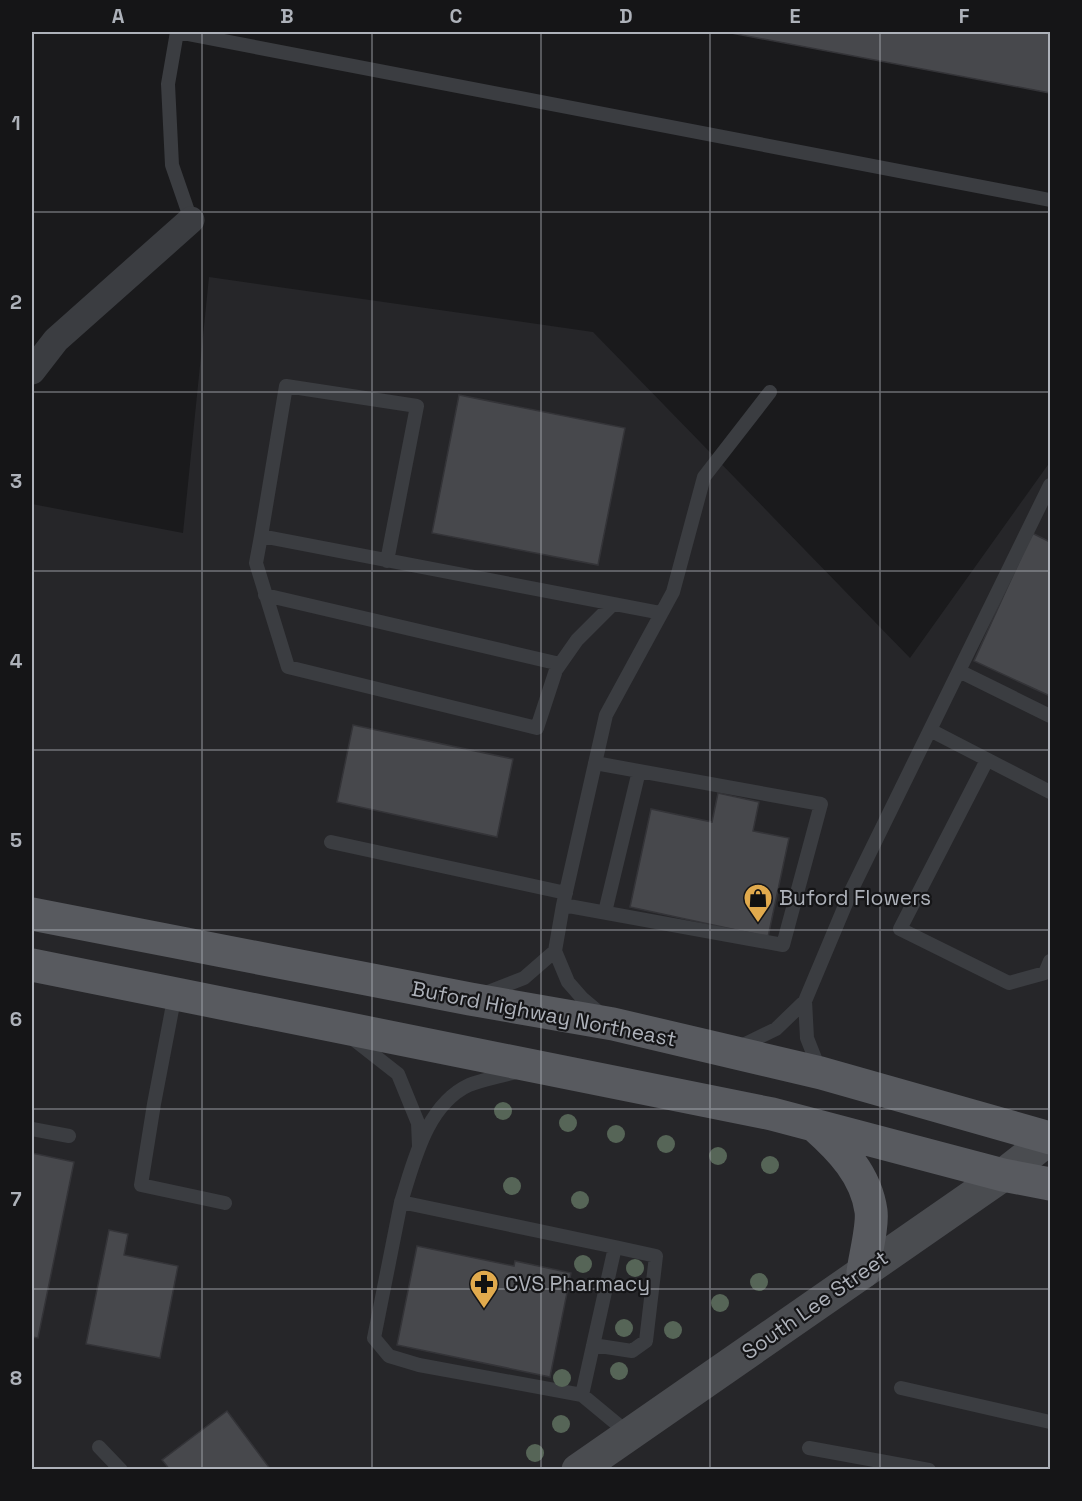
<svg xmlns="http://www.w3.org/2000/svg" width="1082" height="1501" viewBox="0 0 1082 1501" font-family="'Space Grotesk',sans-serif">
  <rect width="100%" height="100%" fill="#1a1a1c"/>
  <path fill="#262629" d="M209,277L593,332L910,658L1050,462V1469H32V504L183,533Z"/>
  <path fill="#47484c" stroke="#343438" stroke-width="1.5" d="M726,32H1050V93Z
    M459,395L625,428L598,565L432,533Z
    M1032,533L1050,542V696L974,661Z
    M353,725L513,759L497,837L337,802Z
    M718,793L759,802L753,831L789,838L768,937L630,907L651,809L712,822Z
    M32,1153L74,1162L38,1338L32,1337Z
    M109,1230L128,1234L124,1255L178,1266L160,1358L86,1344Z
    M417,1246L514,1266L515,1261L571,1273L550,1377L397,1345Z
    M227,1411L271,1470H170L162,1460Z"/>
  <g fill="none" stroke-linecap="round" stroke-linejoin="round">
    <path stroke="#3b3d41" stroke-width="14" d="M191,220L172,165L168,84L177,32L1050,200
      M261,536L256,563L288,667L537,728L556,670L577,640L613,604
      M387,561L417,406L286,386L261,536L661,613
      M265,595L560,664
      M959,671L1050,716
      M930,730L1050,792
      M987,760L900,929L1009,983L1045,973L1050,961
      M331,842L566,893
      M563,905L783,945L821,804L595,763
      M605,912L639,771
      M175,994L154,1104L141,1185L225,1203
      M483,994L524,978L555,951
      M805,1001L807,1038L820,1071
      M601,1014L582,998L568,982L555,951L563,905L606,715L673,592L704,477L770,392
      M352,1038L398,1074L418,1123L419,1146
      M737,1048L776,1029L805,1001L852,889L1050,485
      M32,1129L69,1136
      M401,1202C414,1162 426,1105 469,1085C485,1079 503,1076 519,1071
      M593,1345L632,1351L646,1341L656,1256L615,1247
      M901,1388L1050,1422
      M582,1395L419,1365L389,1356L374,1338L401,1202L615,1247L582,1395L629,1434
      M99,1447L121,1470
      M809,1448L929,1470"/>
    <path stroke="#3b3d41" stroke-width="27" d="M32,371L56,340L191,220"/>
    <path stroke="#4a4c50" stroke-width="33" d="M578,1470L1003,1175L1050,1138"/>
    <path stroke="#585a5f" stroke-width="33" d="M32,914L470,999L613,1024L821,1073L1050,1138
      M32,965L772,1114L1003,1175L1050,1184
      M815,1126C841,1149 866,1175 871,1211C873,1226 865,1256 863,1272"/>
  </g>
  <g fill="#566557">
    <circle cx="503" cy="1111" r="9"/>
    <circle cx="568" cy="1123" r="9"/>
    <circle cx="616" cy="1134" r="9"/>
    <circle cx="666" cy="1144" r="9"/>
    <circle cx="718" cy="1156" r="9"/>
    <circle cx="770" cy="1165" r="9"/>
    <circle cx="512" cy="1186" r="9"/>
    <circle cx="580" cy="1200" r="9"/>
    <circle cx="583" cy="1264" r="9"/>
    <circle cx="635" cy="1268" r="9"/>
    <circle cx="759" cy="1282" r="9"/>
    <circle cx="720" cy="1303" r="9"/>
    <circle cx="624" cy="1328" r="9"/>
    <circle cx="673" cy="1330" r="9"/>
    <circle cx="619" cy="1371" r="9"/>
    <circle cx="562" cy="1378" r="9"/>
    <circle cx="561" cy="1424" r="9"/>
    <circle cx="535" cy="1453" r="9"/>
  </g>
  <path fill="none" stroke="#aeb2ba" stroke-width="1.5" stroke-opacity="0.55" d="M202,32V1470M372,32V1470M541,32V1470M710,32V1470M880,32V1470M32,212H1050M32,392H1050M32,571H1050M32,750H1050M32,930H1050M32,1109H1050M32,1289H1050"/>
  <defs>
    <g id="shop-pin" transform="scale(1.5)"><path d="M0 17L-7.5 6A9.5 9.5 0 1 1 7.5 6Z" fill="#e1aa4d" stroke="#151517"/><path d="M-5-2.5h2.3a2.7 3.5 0 0 1 5.4 0H5L5.5 6h-11ZM-1.5-2.5h3a1.5 2.3 0 0 0-3 0Z" fill="#111"/></g>
    <g id="pharmacy-pin" transform="scale(1.5)"><path d="M0 17L-7.5 6A9.5 9.5 0 1 1 7.5 6Z" fill="#e1aa4d" stroke="#151517"/><path d="M-2-6h4v4h4v4h-4v4h-4v-4h-4v-4h4Z" fill="#111"/></g>
  </defs>
  <g fill-rule="evenodd">
    <use href="#shop-pin" x="758" y="898"/>
    <use href="#pharmacy-pin" x="484" y="1284"/>
  </g>
  <g text-anchor="middle" stroke-width="4.5" stroke-linejoin="round" paint-order="stroke">
    <g font-size="21" fill="#aeb2ba" stroke="#151517" text-anchor="start">
      <text x="779" y="905">Buford Flowers</text>
      <text x="505" y="1291">CVS Pharmacy</text>
    </g>
    <g font-size="21" fill="#aeb2ba" stroke="#151517">
      <text transform="translate(544 1014) rotate(11)" y="7">Buford Highway Northeast</text>
      <text transform="translate(815 1305) rotate(-35)" y="7">South Lee Street</text>
    </g>
  </g>
  <rect width="1082" height="1501" fill="none" stroke="#151517" stroke-width="66"/>
  <rect x="33" y="33" width="1016" height="1435" fill="none" stroke="#aeb2ba" stroke-width="2"/>
  <g font-size="20" text-anchor="middle" font-weight="bold" fill="#aeb2ba">
    <text x="118" y="23">A</text>
    <text x="287" y="23">B</text>
    <text x="456" y="23">C</text>
    <text x="626" y="23">D</text>
    <text x="795" y="23">E</text>
    <text x="964" y="23">F</text>
    <text x="16" y="130">1</text>
    <text x="16" y="309">2</text>
    <text x="16" y="488">3</text>
    <text x="16" y="668">4</text>
    <text x="16" y="847">5</text>
    <text x="16" y="1026">6</text>
    <text x="16" y="1206">7</text>
    <text x="16" y="1385">8</text>
  </g>
</svg>
